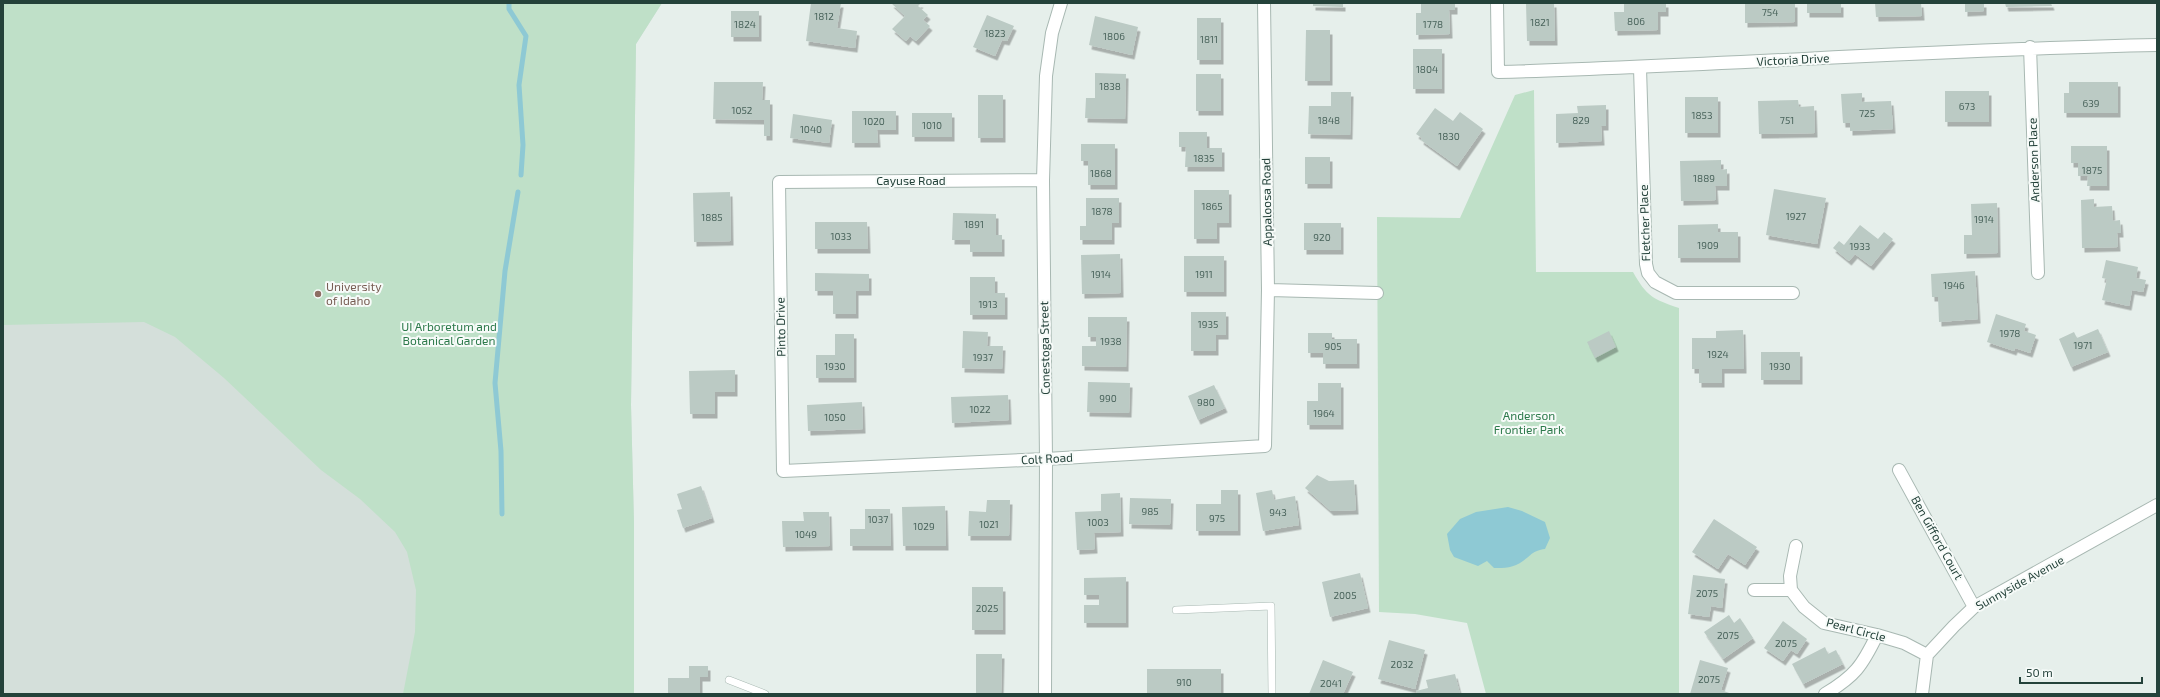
<svg xmlns="http://www.w3.org/2000/svg" width="2160" height="697" viewBox="0 0 2160 697" font-family="'Exo 2',sans-serif">
  <defs>
    <filter id="shadow"><feDropShadow dx="2.5" dy="4.5" stdDeviation="0" flood-color="#0004"/></filter>
  </defs>
  <rect width="100%" height="100%" fill="#e6efeb"/>
  <path fill="#d4dfda" d="M3,3H662L636,44L631,405L634,523V694H3Z"/>
  <path fill="#bfe0c8" d="M3,3H662L636,44L631,405L634,523V694H403L415,632L416,590L407,552L395,532L360,499L321,470L224,378L175,337L144,322L3,325Z
    M1534,90L1536,272H1633C1647,297 1653,299 1679,308V694H1486L1467,623L1415,614L1379,612L1377,217L1460,218L1515,95Z"/>
  <path fill="#8ec9d4" d="M1508,507L1522,511L1545,522L1550,538L1545,549C1532,551 1533,554 1523,561C1514,568 1504,568 1494,568L1487,561L1478,566L1454,557L1450,550L1447,534L1460,519L1476,512Z"/>
  <g fill="none" stroke-linecap="round" stroke-linejoin="round">
    <path stroke="#8ec9d4" stroke-width="5" d="M509,3V9L526,36L519,85L523,145L521,175
      M502,514L501,451L495,383L505,271L518,192"/>
  </g>
  <path fill="#bbcac4" filter="url(#shadow)" d="M811,3H841L837,28L857,31L855,48L806,41Z
    M891,3H921L918,6L928,15L923,20L930,26L916,41L910,36L906,41L892,29L905,16Z
    M1313,3H1343V7L1313,6Z
    M1421,3H1455V10H1449L1450,34L1416,35V13H1421Z
    M1526,3H1554L1555,41H1527Z
    M1624,3H1666V12H1658V30L1615,31L1614,12H1624Z
    M1745,3H1795V22L1745,23Z
    M1807,3H1841V13H1807Z
    M1875,3H1921L1922,16L1876,17Z
    M1965,3H1984V11L1965,12Z
    M2005,3H2051L2052,6L2006,7Z
    M731,11H759V37H731Z
    M987,15L1014,26L1007,41L1002,40L995,56L973,47Z
    M1095,16L1138,27L1132,55L1089,45Z
    M1197,18H1221V60H1197Z
    M1306,30H1330V81H1305Z
    M1413,49H1442V89H1413Z
    M1095,73L1126,74L1125,119L1085,118L1086,98H1095Z
    M1196,74H1221V111H1196Z
    M714,82H763L762,100H770V136H764V120L713,119Z
    M2069,82H2118V113H2064V93H2069Z
    M1945,91H1989V122H1945Z
    M1331,92H1351L1350,135L1308,134L1309,106H1331Z
    M1862,93V102L1891,101L1893,129L1850,131V123H1843L1841,94Z
    M978,95H1003V138H978Z
    M1685,97H1718V133H1685Z
    M1798,100L1799,107L1814,106L1815,133L1759,134L1758,101Z
    M1606,105V126H1601L1602,141L1556,143V114L1578,113L1577,106Z
    M1435,108L1453,121L1460,112L1483,129L1457,166L1421,140L1422,138L1416,134Z
    M852,111H896V130H877L878,143H852Z
    M912,113H952V137H912Z
    M793,114L832,120L829,143L790,138Z
    M1179,132H1207V148H1222V167H1185L1186,147H1179Z
    M1081,144H1115V185H1088V161H1081Z
    M2071,146H2107V186H2087L2088,176H2078V163H2071Z
    M1305,157H1330V184H1305Z
    M1721,160V170L1727,169V186H1715L1716,200L1681,201L1680,161Z
    M1774,189L1826,198L1817,244L1766,235Z
    M1194,190H1229V223H1217V239H1194Z
    M730,192L731,241L694,242L693,193Z
    M1086,198H1119V223H1112V240H1080V226H1086Z
    M2094,199V207L2112,206L2113,221L2120,220L2121,233H2117L2118,247L2082,248L2081,200Z
    M1997,203L1998,253L1964,254V235H1972L1971,204Z
    M953,213L996,214V235H1002V252H970V240H952Z
    M815,222H867L868,249H815Z
    M1304,223H1341V250H1304Z
    M1718,224V232H1738V258H1678V225Z
    M1860,225L1878,239L1884,232L1893,239L1871,266L1855,254L1849,261L1833,248L1839,241L1844,245Z
    M1120,254L1121,293L1082,294L1081,255Z
    M1184,256H1224V292H1184Z
    M2106,260L2138,267L2136,278L2146,280L2143,292L2132,290L2129,306L2102,300L2107,279L2102,278Z
    M1975,271L1978,319L1939,322L1938,297H1932L1931,274Z
    M815,273L869,274V291H856V314H833V291H815Z
    M970,277H995V293H1005V315H970Z
    M1191,312H1226V335H1216V351H1191Z
    M1996,314L2026,324L2024,331L2036,335L2030,353L2015,348L2014,351L1987,342Z
    M1088,317H1127L1126,367L1082,366V346H1096V337H1088Z
    M2098,329L2108,352L2071,367L2059,339L2074,332L2077,338Z
    M1743,330L1744,369H1722V383H1699V369H1692V338H1716V331Z
    M963,331L988,332L987,346H1003L1002,369L962,368Z
    M1609,331L1616,347L1595,358L1587,342Z
    M1308,333H1332V339H1357V364H1323V353H1308Z
    M835,334H854V378H816V355H835Z
    M1761,352H1800V380H1761Z
    M735,370V392H715V414H690L689,371Z
    M1088,382L1130,383L1129,413L1087,412Z
    M1318,383H1341V425H1307V401H1318Z
    M1214,385L1225,408L1198,420L1188,396Z
    M1008,395L1009,420L952,423L951,397Z
    M862,402L863,429L808,431L807,405Z
    M1317,475L1329,481L1354,480L1356,510L1331,511L1305,488Z
    M701,486L712,518L683,528L677,510L682,509L677,494Z
    M1221,490H1238V531H1196V504H1221Z
    M1272,490L1274,500L1295,496L1299,525L1263,531L1256,493Z
    M1120,493L1121,532L1094,533L1095,549L1077,550L1075,512L1101,511V494Z
    M1130,498L1171,499L1170,525L1129,524Z
    M987,500H1010L1009,536H968L969,511L986,512Z
    M945,506L946,546H903L902,507Z
    M865,509H890L891,546H850V529H865Z
    M803,512H829L830,546L783,547L782,521H804Z
    M1714,519L1757,547L1745,565L1728,554L1718,569L1692,552Z
    M1360,573L1368,608L1330,617L1322,582Z
    M1693,575L1725,579L1722,608L1711,606L1709,617L1688,614Z
    M1126,577V623H1084V605H1099V595H1084V578Z
    M972,587H1003V630H972Z
    M1729,615L1734,623L1740,618L1753,638L1723,659L1704,632Z
    M1783,621L1807,639L1797,654L1791,650L1783,661L1764,648Z
    M1389,640L1425,650L1415,689L1378,679Z
    M1825,647L1828,654L1836,650L1843,664L1803,684L1792,664Z
    M976,654H1002L1001,694H976Z
    M1323,660L1353,672L1343,694H1309Z
    M1700,660L1728,668L1721,690L1732,694H1690Z
    M689,666H708V677H700V694H668V678H689Z
    M1147,669H1221V694H1147Z
    M1455,674L1460,694H1417L1416,691L1428,688L1426,680Z"/>
  <g fill="none" stroke-linecap="round" stroke-linejoin="round">
    <g stroke="#a8b8b2" stroke-width="8">
      <path id="lane" d="M1176,610L1271,606L1272,694
        M729,680L765,694"/>
    </g>
    <g stroke="#a8b8b2" stroke-width="14">
      <path id="street" d="M1497,3L1498,72C1718,66 1937,49 2157,45
        M2030,47L2038,273
        M1640,68L1646,264L1648,273L1655,282L1676,293H1793
        M1043,180L779,182L783,471L1046,459L1265,446L1268,290L1264,3
        M1268,290L1377,293
        M1899,470L1974,607
        M1796,546L1790,576L1791,590L1804,607L1824,623L1877,635L1904,643L1927,655
        M1754,590H1791
        M1045,694L1046,459L1043,180L1046,76L1052,33L1061,3
        M1825,694C1855,676 1862,666 1877,635
        M1922,694L1927,655L1954,626L1974,607L2157,505"/>
    </g>
    <use href="#lane" stroke="#fff" stroke-width="7"/>
    <use href="#street" stroke="#fff" stroke-width="12"/>
  </g>
  <circle fill="#8d6e63" stroke="#f7fbf9" stroke-width="1.5" cx="318" cy="294" r="4"/>
  <g text-anchor="middle" stroke-width="4" stroke-linejoin="round" paint-order="stroke">
    <g font-size="10" fill="#4a645c">
      <text x="1770" y="16">754</text>
      <text x="824" y="20">1812</text>
      <text x="1636" y="25">806</text>
      <text x="1540" y="26">1821</text>
      <text x="745" y="28">1824</text>
      <text x="1433" y="28">1778</text>
      <text x="995" y="37">1823</text>
      <text x="1114" y="40">1806</text>
      <text x="1209" y="43">1811</text>
      <text x="1427" y="73">1804</text>
      <text x="1110" y="90">1838</text>
      <text x="2091" y="107">639</text>
      <text x="1967" y="110">673</text>
      <text x="742" y="114">1052</text>
      <text x="1867" y="117">725</text>
      <text x="1702" y="119">1853</text>
      <text x="1329" y="124">1848</text>
      <text x="1581" y="124">829</text>
      <text x="1787" y="124">751</text>
      <text x="874" y="125">1020</text>
      <text x="932" y="129">1010</text>
      <text x="811" y="133">1040</text>
      <text x="1449" y="140">1830</text>
      <text x="1204" y="162">1835</text>
      <text x="2092" y="174">1875</text>
      <text x="1101" y="177">1868</text>
      <text x="1704" y="182">1889</text>
      <text x="1212" y="210">1865</text>
      <text x="1102" y="215">1878</text>
      <text x="1796" y="220">1927</text>
      <text x="712" y="221">1885</text>
      <text x="1984" y="223">1914</text>
      <text x="974" y="228">1891</text>
      <text x="841" y="240">1033</text>
      <text x="1322" y="241">920</text>
      <text x="1708" y="249">1909</text>
      <text x="1860" y="250">1933</text>
      <text x="1101" y="278">1914</text>
      <text x="1204" y="278">1911</text>
      <text x="1954" y="289">1946</text>
      <text x="988" y="308">1913</text>
      <text x="1208" y="328">1935</text>
      <text x="2010" y="337">1978</text>
      <text x="1111" y="345">1938</text>
      <text x="2083" y="349">1971</text>
      <text x="1333" y="350">905</text>
      <text x="1718" y="358">1924</text>
      <text x="983" y="361">1937</text>
      <text x="835" y="370">1930</text>
      <text x="1780" y="370">1930</text>
      <text x="1108" y="402">990</text>
      <text x="1206" y="406">980</text>
      <text x="980" y="413">1022</text>
      <text x="1324" y="417">1964</text>
      <text x="835" y="421">1050</text>
      <text x="1150" y="515">985</text>
      <text x="1278" y="516">943</text>
      <text x="1217" y="522">975</text>
      <text x="878" y="523">1037</text>
      <text x="1098" y="526">1003</text>
      <text x="989" y="528">1021</text>
      <text x="924" y="530">1029</text>
      <text x="806" y="538">1049</text>
      <text x="1707" y="597">2075</text>
      <text x="1345" y="599">2005</text>
      <text x="987" y="612">2025</text>
      <text x="1728" y="639">2075</text>
      <text x="1786" y="647">2075</text>
      <text x="1402" y="668">2032</text>
      <text x="1709" y="683">2075</text>
      <text x="1184" y="686">910</text>
      <text x="1331" y="687">2041</text>
    </g>
    <g font-size="12" fill="#24423a" stroke="#f7fbf9">
      <text transform="translate(1793 60) rotate(-3)" y="4">Victoria Drive</text>
      <text transform="translate(2034 160) rotate(-92)" y="4">Anderson Place</text>
      <text x="911" y="185">Cayuse Road</text>
      <text transform="translate(1267 202) rotate(-91)" y="4">Appaloosa Road</text>
      <text transform="translate(1645 223) rotate(-92)" y="4">Fletcher Place</text>
      <text transform="translate(781 327) rotate(-91)" y="4">Pinto Drive</text>
      <text transform="translate(1045 348) rotate(-91)" y="4">Conestoga Street</text>
      <text transform="translate(1047 459) rotate(-3)" y="4">Colt Road</text>
      <text transform="translate(1937 538) rotate(61)" y="4">Ben Gifford Court</text>
      <text transform="translate(2020 583) rotate(-29)" y="4">Sunnyside Avenue</text>
      <text transform="translate(1856 630) rotate(15)" y="4">Pearl Circle</text>
    </g>
    <g font-size="12" fill="#785e54" stroke="#f7fbf9" text-anchor="start">
      <text x="326" y="291">University<tspan x="326" dy="14">of Idaho</tspan></text>
    </g>
    <g font-size="12" fill="#2d7a4b" stroke="#f7fbf9">
      <text x="449" y="331">UI Arboretum and<tspan x="449" dy="14">Botanical Garden</tspan></text>
      <text x="1529" y="420">Anderson<tspan x="1529" dy="14">Frontier Park</tspan></text>
    </g>
  </g>
  <rect width="2160" height="697" fill="none" stroke="#24423a" stroke-width="8"/>
  <path d="M2020 677v6h122v-6" fill="none" stroke="#24423a" stroke-width="2"/>
  <text x="2026" y="677" font-size="12" fill="#24423a" stroke="#f7fbf9" stroke-width="3" paint-order="stroke">50 m</text>
</svg>
